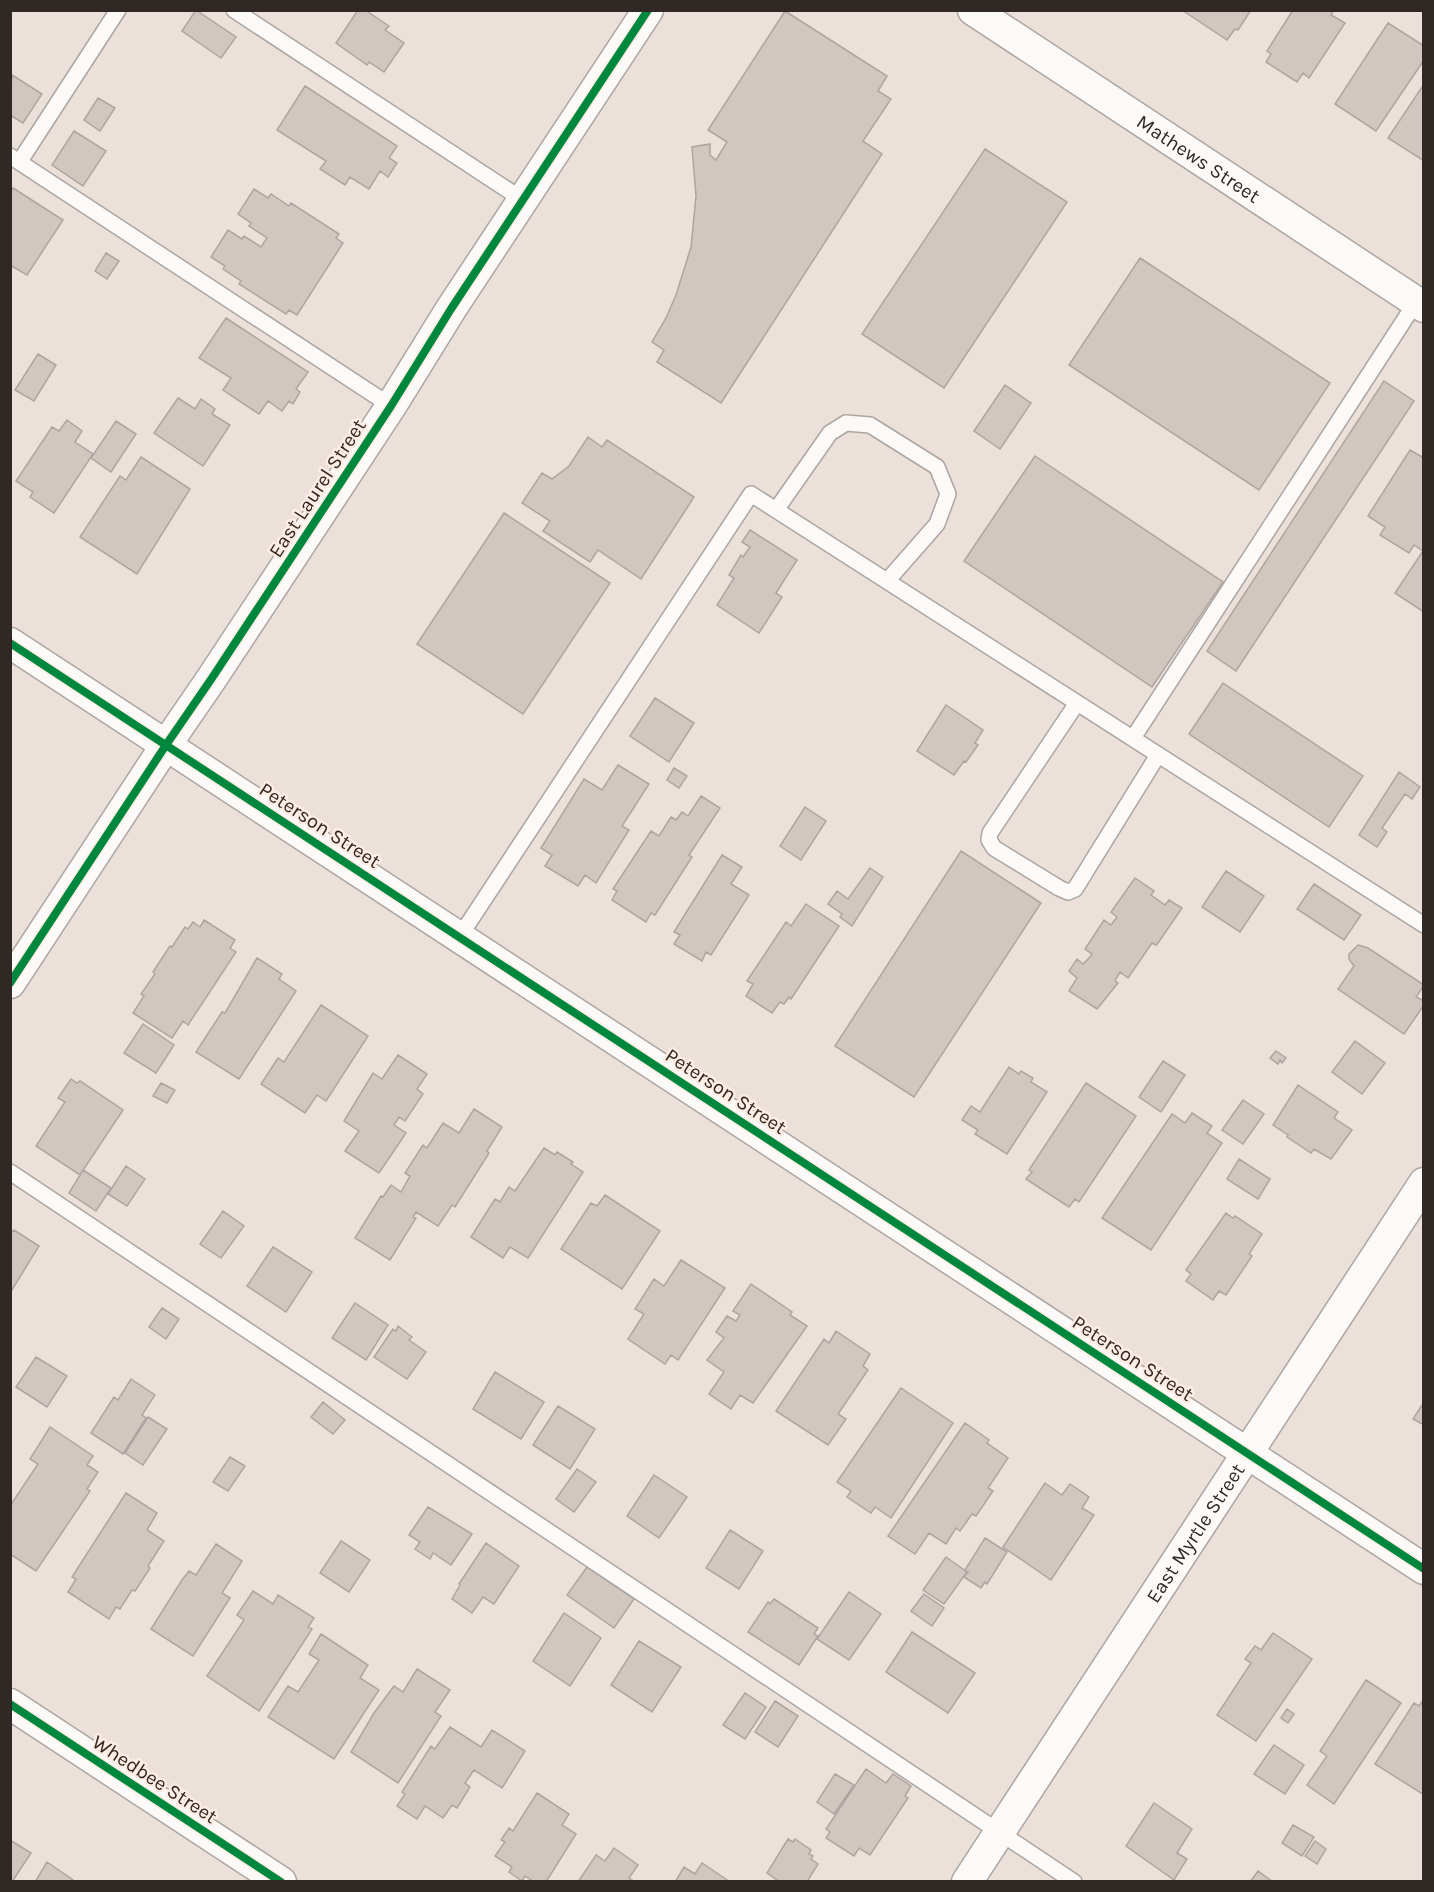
<svg xmlns="http://www.w3.org/2000/svg" width="1434" height="1892" viewBox="0 0 1434 1892" font-family="Karla,sans-serif">
  <rect width="100%" height="100%" fill="#ebe0da"/>
  <path fill="#d2c6c0" stroke="#aea5a0" stroke-width="1.5" d="M196,10L236,37L221,58L182,31Z
    M358,10H365L389,26L385,30L404,43L384,72L369,62L367,65L336,43Z
    M1186,10H1251L1238,30L1235,29L1227,40L1185,12Z
    M1293,10H1334L1331,15L1345,23L1309,78L1303,73L1297,82L1266,62L1271,54L1267,51Z
    M785,11L887,76L878,91L891,99L863,141L882,154L721,403L657,362L664,350L652,342L666,318L676,295L691,247L696,196L692,147L710,144V155L716,160L727,142L708,130Z
    M1388,23L1424,46V60L1376,131L1335,104Z
    M12,75L42,94L23,123L10,115Z
    M1424,84V161L1388,138Z
    M305,86L397,146L389,158L397,163L388,177L380,171L369,189L350,177L345,185L320,169L326,161L277,130Z
    M98,98L115,108L100,131L84,120Z
    M74,131L106,151L83,186L52,165Z
    M985,149L1067,202L944,388L862,334Z
    M13,188L63,220L27,275L10,265V192Z
    M254,189L268,198L271,194L289,206L291,203L339,234L336,238L343,243L297,315L289,310L286,314L239,284L241,281L223,269L225,266L211,257L228,230L242,239L244,236L261,247L267,238L249,226L251,223L238,214Z
    M106,253L119,261L107,279L95,271Z
    M1140,258L1330,383L1259,490L1069,365Z
    M226,318L308,372L296,389L300,392L293,404L289,401L282,411L268,401L259,414L223,390L231,378L199,358Z
    M38,354L56,365L34,401L15,390Z
    M1384,381L1414,401L1236,671L1207,651Z
    M1005,385L1031,403L1000,449L974,431Z
    M178,398L195,409L201,399L215,409L212,414L230,425L203,466L154,433Z
    M67,420L82,431L75,442L93,454L54,513L30,497L33,492L16,481L52,427L59,431Z
    M116,421L136,434L111,472L91,458Z
    M588,437L602,447L607,440L694,497L641,579L598,550L590,562L543,531L550,521L522,503L542,473L552,479L569,466Z
    M1410,450L1424,458V612L1395,593L1423,551L1414,545L1409,553L1380,535L1385,527L1368,516Z
    M1035,456L1223,582L1152,687L964,561Z
    M141,457L190,489L137,574L80,537L120,476L126,480Z
    M504,513L610,583L523,714L417,644Z
    M750,530L797,560L776,593L782,597L759,633L717,605L734,578L729,575L741,555L743,557L750,547L742,542Z
    M1223,683L1363,776L1329,827L1189,734Z
    M655,698L694,723L669,762L630,736Z
    M946,705L983,730L975,743L978,745L966,762L964,761L954,775L917,751Z
    M618,765L649,784L622,826L629,830L596,883L585,875L578,886L545,866L552,855L541,848L584,779L602,790Z
    M674,768L687,776L679,788L667,780Z
    M1399,772L1420,787L1412,799L1405,794L1382,828L1387,832L1377,847L1359,835Z
    M701,796L720,808L689,855L692,857L655,915L651,913L646,922L612,900L617,891L613,889L651,831L659,836L671,817L676,820L682,812L688,816Z
    M805,807L826,821L801,860L780,846Z
    M961,851L1041,903L914,1097L835,1046Z
    M722,855L742,867L731,884L749,895L711,955L706,952L702,961L674,944L680,935L674,932Z
    M870,868L883,877L852,926L840,917L842,914L828,904L837,891L848,899Z
    M1226,871L1264,896L1240,932L1202,907Z
    M1135,878L1154,891L1151,895L1165,905L1169,900L1182,908L1158,943L1156,945L1152,943L1128,978L1120,972L1115,981L1118,983L1097,1009L1069,991L1077,978L1069,971L1077,959L1083,964L1089,958L1092,954L1085,949L1104,920L1111,925L1117,917L1111,912Z
    M1314,884L1361,915L1344,940L1297,909Z
    M806,904L839,926L791,999L789,997L784,1004L780,1002L772,1013L746,996L753,984L747,981L786,922L791,926Z
    M204,920L235,940L230,948L236,952L188,1025L183,1021L172,1038L133,1013L144,996L141,994L155,974L153,972L170,946L172,947L185,927L188,929L193,922L200,927Z
    M1358,945L1368,948L1424,985L1416,997L1424,1001V1005L1404,1034L1338,989L1354,966L1349,959V954Z
    M257,958L282,974L279,979L296,991L239,1079L196,1052L222,1012L225,1013Z
    M321,1005L368,1036L326,1101L317,1095L305,1113L261,1084L278,1058L284,1062Z
    M143,1024L174,1045L156,1073L124,1053Z
    M1355,1041L1385,1063L1362,1094L1332,1072Z
    M1276,1051L1286,1058L1282,1063L1280,1060L1278,1064L1270,1058Z
    M398,1055L427,1074L417,1089L423,1094L405,1121L399,1117L394,1125L406,1133L379,1173L345,1151L359,1131L344,1121L373,1073L382,1079Z
    M1163,1061L1185,1075L1161,1112L1139,1097Z
    M1009,1067L1019,1074L1021,1071L1033,1078L1031,1082L1047,1092L1007,1154L975,1134L978,1130L962,1120L971,1106L980,1112Z
    M71,1079L77,1083L80,1081L123,1110L80,1175L36,1146L65,1102L58,1098Z
    M161,1083L175,1090L167,1103L153,1096Z
    M1086,1083L1136,1116L1079,1202L1075,1199L1069,1207L1026,1179L1032,1172L1029,1170Z
    M1298,1085L1338,1112L1334,1118L1352,1130L1331,1159L1314,1149L1311,1153L1287,1137L1288,1135L1273,1125Z
    M1243,1100L1264,1114L1243,1144L1222,1130Z
    M474,1109L502,1127L487,1151L489,1153L455,1207L452,1205L438,1226L416,1212L413,1217L416,1218L390,1260L355,1238L381,1196L383,1197L391,1185L401,1192L410,1176L405,1173L423,1145L427,1148L443,1123L459,1133Z
    M1192,1113L1212,1126L1207,1133L1222,1143L1151,1250L1102,1218L1172,1114L1185,1123Z
    M544,1148L555,1155L557,1152L573,1162L571,1164L583,1172L528,1258L510,1247L503,1258L471,1237L495,1199L500,1202L509,1187L515,1191Z
    M1239,1159L1270,1179L1258,1199L1227,1179Z
    M126,1166L145,1179L127,1206L108,1194Z
    M83,1170L111,1188L96,1211L69,1193Z
    M605,1195L660,1231L622,1289L561,1249L591,1203L597,1206Z
    M223,1211L244,1226L221,1258L200,1244Z
    M1226,1213L1233,1218L1235,1216L1262,1234L1249,1254L1252,1256L1226,1295L1219,1291L1213,1300L1186,1281L1191,1274L1186,1270Z
    M14,1230L39,1246L10,1293V1234Z
    M273,1247L312,1272L286,1312L247,1286Z
    M681,1260L725,1288L678,1360L671,1355L665,1364L628,1339L644,1314L635,1309L654,1279L664,1286Z
    M751,1284L792,1312L790,1315L807,1326L753,1403L740,1395L731,1409L709,1394L724,1372L707,1360L724,1338L716,1332L727,1316L736,1321L740,1315L733,1311Z
    M355,1303L388,1325L366,1360L332,1338Z
    M162,1308L179,1319L166,1339L149,1327Z
    M398,1326L412,1337L409,1340L426,1352L407,1379L374,1357L393,1329L396,1331Z
    M836,1331L870,1354L863,1366L868,1370L838,1414L846,1419L828,1445L776,1411L824,1339L829,1343Z
    M36,1357L67,1376L47,1407L16,1387Z
    M495,1372L544,1402L521,1439L473,1409Z
    M131,1379L155,1395L142,1415L146,1418L123,1454L91,1433L114,1397L118,1400Z
    M901,1388L953,1423L891,1518L875,1507L871,1513L847,1497L851,1491L837,1482Z
    M323,1402L345,1420L333,1434L311,1417Z
    M1424,1402V1425L1413,1419Z
    M558,1406L595,1429L570,1469L533,1445Z
    M148,1417L167,1429L143,1465L125,1453Z
    M965,1423L989,1440L987,1443L1008,1458L988,1488L993,1491L976,1516L972,1514L960,1531L956,1528L946,1544L929,1533L915,1554L888,1536Z
    M50,1427L93,1456L87,1465L98,1472L87,1489L90,1491L36,1571L10,1554V1506L38,1464L30,1459Z
    M230,1457L245,1466L228,1491L213,1482Z
    M577,1469L596,1482L574,1512L556,1499Z
    M654,1475L687,1497L659,1538L627,1516Z
    M1045,1483L1062,1495L1070,1484L1089,1497L1082,1508L1094,1515L1051,1580L1003,1547Z
    M126,1493L157,1513L147,1530L164,1541L148,1566L150,1568L135,1591L132,1590L120,1609L116,1607L109,1619L68,1592L76,1579L72,1577Z
    M428,1507L472,1534L451,1565L433,1553L430,1559L415,1549L420,1542L409,1535Z
    M730,1530L763,1551L739,1589L706,1568Z
    M985,1538L1007,1552L987,1584L985,1582L981,1588L964,1577L968,1572L965,1570Z
    M341,1541L370,1560L349,1592L320,1573Z
    M486,1543L519,1566L494,1604L483,1597L472,1613L452,1599L460,1585L459,1584Z
    M216,1544L242,1561L222,1593L230,1598L193,1656L151,1629L182,1580L189,1571L196,1575Z
    M946,1557L967,1572L944,1604L923,1590Z
    M587,1567L634,1599L614,1628L567,1595Z
    M253,1591L273,1604L278,1595L314,1618L308,1627L312,1629L259,1711L207,1676L244,1620L237,1615Z
    M849,1592L881,1614L849,1660L817,1639Z
    M924,1594L944,1608L932,1626L911,1611Z
    M774,1599L818,1628L814,1634L818,1636L799,1665L748,1632L768,1602L770,1604Z
    M564,1613L601,1638L570,1686L533,1661Z
    M912,1632L975,1673L948,1713L886,1672Z
    M1273,1633L1312,1659L1256,1741L1217,1715L1251,1663L1245,1659L1255,1646L1261,1650Z
    M321,1634L368,1665L360,1678L379,1690L334,1759L268,1717L288,1686L298,1692L319,1660L309,1654Z
    M639,1641L681,1667L652,1712L611,1685Z
    M417,1669L450,1690L435,1712L441,1716L398,1783L351,1752L374,1713L394,1686L403,1692Z
    M1366,1680L1401,1703L1334,1804L1307,1785L1327,1756L1320,1751Z
    M745,1693L766,1707L745,1739L723,1725Z
    M1424,1699V1795L1375,1764L1414,1703L1419,1706Z
    M775,1701L798,1716L778,1747L755,1732Z
    M1287,1709L1294,1714L1288,1723L1281,1718Z
    M450,1727L481,1747L492,1730L525,1751L502,1788L474,1770L465,1783L470,1787L457,1808L452,1805L443,1818L425,1806L417,1819L397,1806L405,1794L402,1792L431,1746L435,1749Z
    M1274,1745L1304,1765L1285,1794L1254,1774Z
    M866,1769L886,1783L893,1774L911,1786L905,1796L908,1798L870,1855L859,1848L854,1856L826,1838L830,1832L826,1829Z
    M835,1774L854,1785L834,1814L817,1802Z
    M537,1793L569,1814L562,1825L576,1834L546,1882H534L525,1876L522,1881L509,1872L512,1867L495,1856L505,1842L501,1840L509,1828L513,1831Z
    M1154,1803L1192,1829L1177,1853L1187,1859L1174,1880L1126,1846Z
    M1293,1825L1314,1837L1302,1856L1282,1843Z
    M788,1839L793,1842L795,1839L811,1850L809,1854L813,1856L811,1859L818,1864L807,1882H780L767,1873Z
    M10,1840L31,1853L12,1882H10Z
    M1315,1841L1326,1849L1317,1864L1305,1856Z
    M614,1848L638,1865L629,1878L635,1882H578L596,1855L605,1861Z
    M47,1862L76,1882H35Z
    M702,1863L730,1882H675L684,1867L695,1874Z
    M1258,1871L1273,1882H1250Z"/>
  <g fill="none" stroke-linecap="round" stroke-linejoin="round">
    <g stroke="#ada5a0" stroke-width="18">
      <path id="service" d="M234,10L523,200
        M10,156L391,406
        M20,161L118,10
        M776,510L830,433L846,423L870,425L937,467L948,494L937,524L887,581
        M1077,703L990,833L989,840L994,848L1059,888L1068,892L1075,889L1158,755
        M1133,738L1416,302
        M460,936L751,494L1424,925
        M10,1172L1074,1882"/>
    </g>
    <g stroke="#ada5a0" stroke-width="33">
      <g id="minor">
        <path id="s1" d="M973,10L1424,307"/>
        <path d="M10,643L1424,1569"/>
        <path d="M10,983L166,745L212,678L391,406L451,309L648,10"/>
        <path d="M10,1704L281,1882"/>
        <path id="s2" d="M967,1882L1424,1183"/>
      </g>
    </g>
    <use href="#service" stroke="#fcfaf9" stroke-width="15"/>
    <use href="#minor" stroke="#fcfaf9" stroke-width="30"/>
    <g stroke="#fdede3" stroke-width="11">
      <path id="cycleway" d="M10,643L1424,1569
        M10,983L166,745L212,678L391,406L451,309L648,10
        M10,1704L281,1882"/>
    </g>
    <use href="#cycleway" stroke="#00873e" stroke-width="8"/>
  </g>
  <g text-anchor="middle" stroke-width="5" stroke-linejoin="round" paint-order="stroke">
    <g font-size="20" fill="#302824" stroke="#fdede3">
      <text dy="7" stroke="none"><textPath href="#s1" startOffset="270">Mathews Street</textPath></text>
      <text transform="translate(317 488) rotate(-57)" y="7">East Laurel Street</text>
      <text transform="translate(320 825) rotate(33)" y="7">Peterson Street</text>
      <text transform="translate(726 1091) rotate(33)" y="7">Peterson Street</text>
      <text transform="translate(1133 1358) rotate(33)" y="7">Peterson Street</text>
      <text dy="7" stroke="none"><textPath href="#s2" startOffset="417">East Myrtle Street</textPath></text>
      <text transform="translate(155 1779) rotate(33)" y="7">Whedbee Street</text>
    </g>
  </g>
  <rect width="1434" height="1892" fill="none" stroke="#302824" stroke-width="24"/>
</svg>
